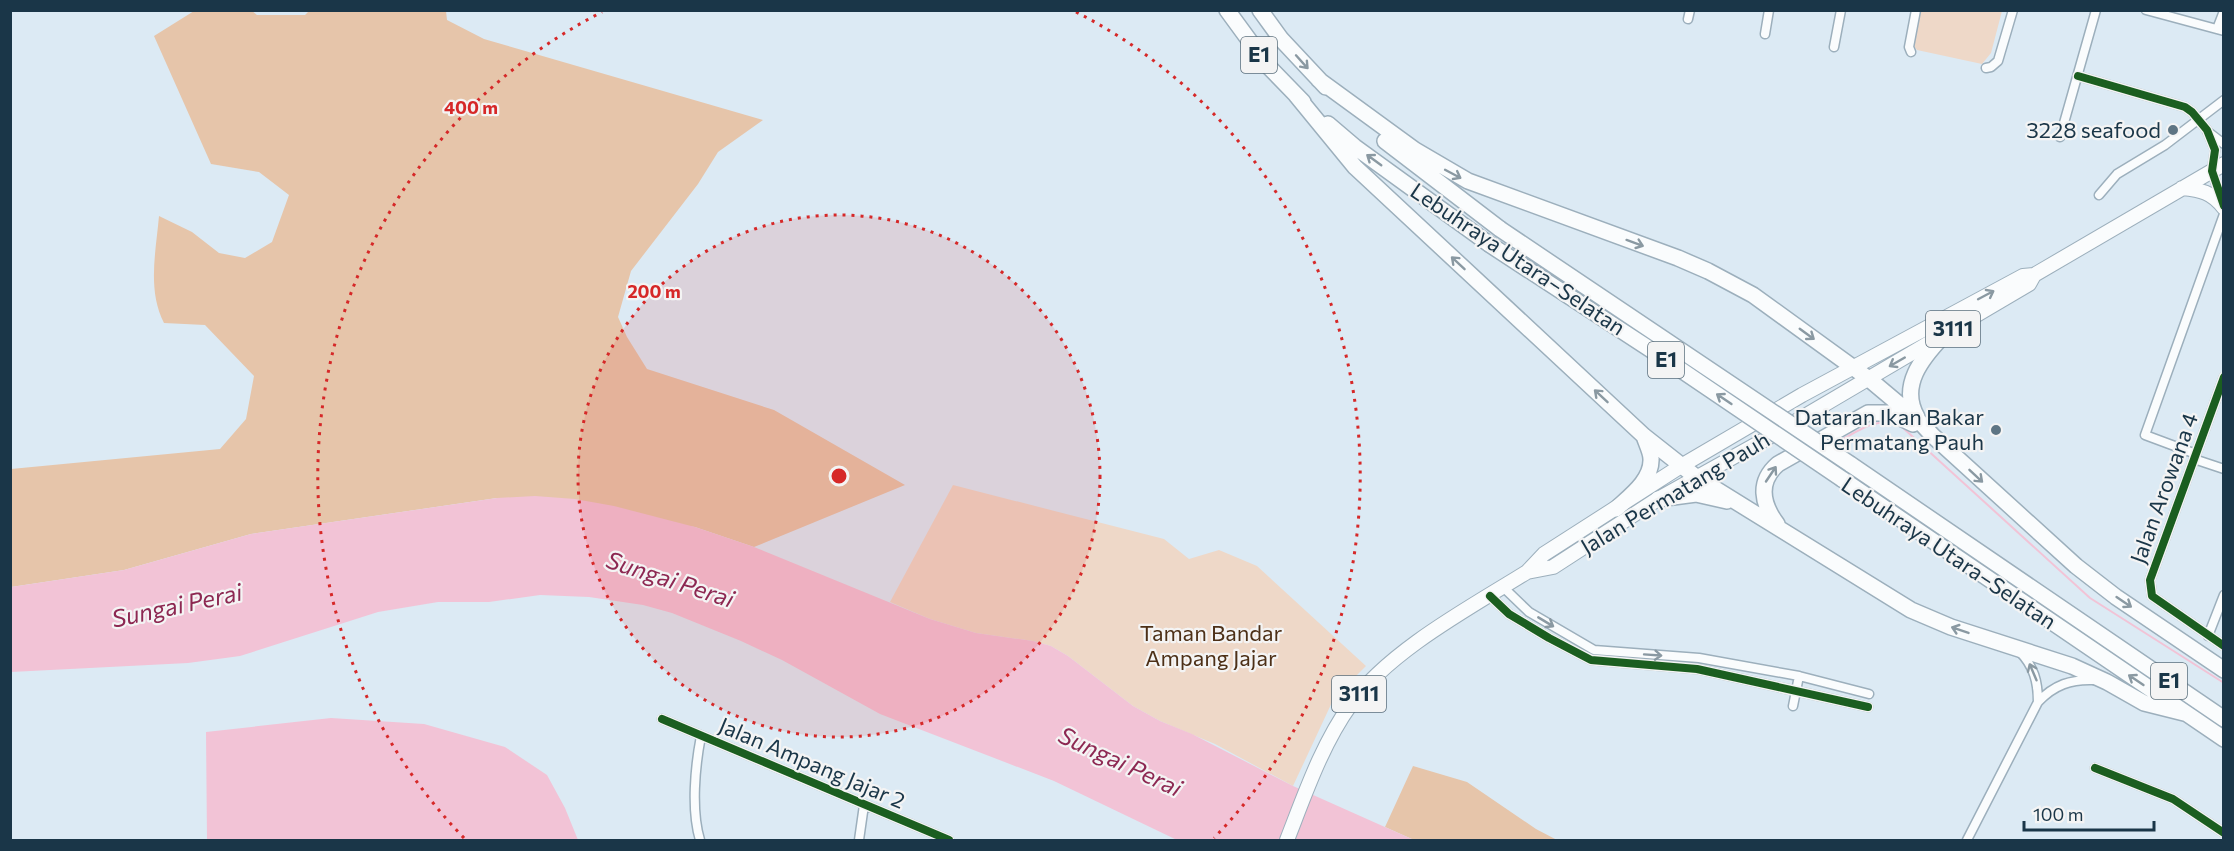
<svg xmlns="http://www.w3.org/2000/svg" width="2234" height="851" viewBox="0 0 2234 851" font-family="Commissioner,sans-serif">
  <rect width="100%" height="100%" fill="#dceaf4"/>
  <path fill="#eed8c8" d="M1921,11H2002L1991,53L1982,64L1917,50L1913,45Z
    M953,485L1164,539L1189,559L1219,550L1257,566L1366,666L1334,698L1293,786L1215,744L1160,721L1133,706L1068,656L1051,646L1033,641L976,633L930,619L890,602Z"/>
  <path fill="#e6c5aa" d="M251,10L257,15H305L310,10L446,11L447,20L484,39L763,120L718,152L698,184L631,271L618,317L627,337L647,369L774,410L905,485L754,547L695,527L497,498L251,534L124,570L11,587V469L220,449L246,419L254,376L205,325L164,323C147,290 156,251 159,216L192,232L219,253L245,258L272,242L289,195L259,172L211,164L154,36L194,11Z
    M1413,766L1467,782L1536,829L1557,840H1414L1385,827Z"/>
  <path fill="#f2c3d6" d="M535,496L575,499L614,506L695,527L754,547L930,619L976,633L1033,641L1051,646L1068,656L1133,706L1160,721L1192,734L1293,786L1414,840H1177L1054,781L880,714L782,660L741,641L672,613L643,605L589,597L540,595L489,602H438L378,612L240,656L188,663L11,672V587L124,570L251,534L497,498Z
    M331,718L424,724L505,747L547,775L565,808L578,840H207L206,732Z"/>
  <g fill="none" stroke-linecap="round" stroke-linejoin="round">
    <path stroke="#f2c3d6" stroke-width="2" d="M1838,442C1860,430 1877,415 1902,427L2090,598L2224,683"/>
    <g stroke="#9cafbc" stroke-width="11">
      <path id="minor" d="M2146,10L2224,31
        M1688,19L1690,10
        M2217,29L2224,11
        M1765,34L1769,10
        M1834,47L1841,10
        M1911,52L1909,47L1916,10
        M1986,68L1991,67L1998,61L2013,10
        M2078,76L2185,107L2192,112L2207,130L2215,150L2212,171L2222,202
        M2207,131L2224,144
        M2060,137L2096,10
        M2099,195L2117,174L2165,145L2224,100
        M2224,377L2150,580L2152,596L2224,646
        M2196,454L2145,435L2224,214
        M2194,459L2224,469
        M1503,587L1529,612L1594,650L1699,658L1799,676L1869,694
        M1490,596L1509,614L1549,638L1591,660L1697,669L1868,707
        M2208,636L2224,595
        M2019,651C2034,666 2038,682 2038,702
        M1793,706L1799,676
        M662,719L949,840
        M2095,768L2173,799L2224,833
        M700,840C691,810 695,767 701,736
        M859,840L864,805
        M1967,840L2038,702C2054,685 2071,679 2094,680"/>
    </g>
    <g stroke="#9cafbc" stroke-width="16">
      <path id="primary" d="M2182,188C2201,190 2212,192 2224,208
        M1527,572L1553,567L1658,499L1764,440L2029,284L2034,275
        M1287,840C1305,794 1322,744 1351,704C1390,650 1471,607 1527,572L1544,554L1681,466L1802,395L2023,276L2034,275L2224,164"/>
    </g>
    <g stroke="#9cafbc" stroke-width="18">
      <path id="motorway" d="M1227,10L1268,66L1303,102
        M1260,10L1281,39L1326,87
        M1319,80L1415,150L1468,181L1678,258L1708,271L1753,295L1869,379L1919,421L1933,436L2076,566L2116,597L2224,670
        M1296,95L1355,167L1644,436L1696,477L1911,610L1951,627L2072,666L2107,682L2144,703L2184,713
        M1328,124L1355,147L1489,244
        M1385,141L1500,229
        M1917,417C1899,386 1922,358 1943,336
        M1850,464L2224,719
        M1842,479L2224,739
        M1658,499L1696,494L1727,501
        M1616,509C1630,496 1652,480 1651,459C1651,452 1646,443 1644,436
        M1777,524C1762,504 1757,482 1778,464L1868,413H1890L1913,424"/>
    </g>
    <use href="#minor" stroke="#fafcfd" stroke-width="8"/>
    <use href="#primary" stroke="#fafcfd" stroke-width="14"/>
    <use href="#motorway" stroke="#fafcfd" stroke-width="15"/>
    <g stroke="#9cafbc" stroke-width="18" stroke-linecap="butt">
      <path id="motorway-bridge" d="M1500,229L1850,464
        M1489,244L1662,357L1842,479"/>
    </g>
    <use href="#motorway-bridge" stroke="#fafcfd" stroke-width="15"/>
    <g stroke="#f4f4f4" stroke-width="11">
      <path id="cycleway" d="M2078,76L2185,107L2192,112L2207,130L2215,150L2212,171L2224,206
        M2224,377L2150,580L2152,596L2224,646
        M1490,596L1509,614L1549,638L1591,660L1697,669L1868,707
        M662,719L949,840
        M2095,768L2173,799L2224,833"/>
    </g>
    <use href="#cycleway" stroke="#1b5e20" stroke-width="8"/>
  </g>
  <defs><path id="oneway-shaft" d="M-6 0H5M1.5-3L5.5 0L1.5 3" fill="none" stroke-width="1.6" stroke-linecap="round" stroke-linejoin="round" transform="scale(1.5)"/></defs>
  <g stroke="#8a99a2">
    <use href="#oneway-shaft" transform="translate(1302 62) rotate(48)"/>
    <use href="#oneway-shaft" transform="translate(1374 160) rotate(-144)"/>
    <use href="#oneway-shaft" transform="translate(1453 174) rotate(28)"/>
    <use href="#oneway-shaft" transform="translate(1635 243) rotate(20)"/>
    <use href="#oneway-shaft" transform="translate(1458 263) rotate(-137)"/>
    <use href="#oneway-shaft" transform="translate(1986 295) rotate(-28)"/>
    <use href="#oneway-shaft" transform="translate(1807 334) rotate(36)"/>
    <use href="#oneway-shaft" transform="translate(1897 362) rotate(150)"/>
    <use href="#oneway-shaft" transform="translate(1601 396) rotate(-137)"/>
    <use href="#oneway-shaft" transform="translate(1724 399) rotate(-146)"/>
    <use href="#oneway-shaft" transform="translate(1771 474) rotate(-56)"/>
    <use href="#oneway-shaft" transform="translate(1976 476) rotate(43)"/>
    <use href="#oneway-shaft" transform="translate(2124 602) rotate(34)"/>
    <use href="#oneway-shaft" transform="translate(1546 622) rotate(31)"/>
    <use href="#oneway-shaft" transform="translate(1960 630) rotate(-161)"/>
    <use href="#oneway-shaft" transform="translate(1653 655) rotate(4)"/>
    <use href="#oneway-shaft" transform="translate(2033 672) rotate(-113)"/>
    <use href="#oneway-shaft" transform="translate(2136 680) rotate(-146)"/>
  </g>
  <circle cx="839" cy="476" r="261" fill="#d62828" fill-opacity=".12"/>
  <g fill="none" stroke="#d62828" stroke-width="3" stroke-dasharray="3 6">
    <circle cx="839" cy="476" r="261"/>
    <path d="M464 838A521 521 0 0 1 602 12M1076 12A521 521 0 0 1 1214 838"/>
  </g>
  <g fill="#5e7584" stroke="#f4f4f4" stroke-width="2">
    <circle cx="2173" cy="130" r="6"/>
    <circle cx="1996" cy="430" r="6"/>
  </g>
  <g text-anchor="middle" stroke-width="4.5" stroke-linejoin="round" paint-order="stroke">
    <g fill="#f4f4f4" stroke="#5b6f7c" stroke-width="1.5">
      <rect x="1241" y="37" width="36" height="36" rx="4.5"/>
      <rect x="1926" y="311" width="54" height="36" rx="4.5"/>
      <rect x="1648" y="342" width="36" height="36" rx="4.5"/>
      <rect x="2151" y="663" width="36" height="36" rx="4.5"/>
      <rect x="1332" y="676" width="54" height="36" rx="4.5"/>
    </g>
    <g font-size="21" font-weight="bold" fill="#1a3648">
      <text x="1259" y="62">E1</text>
      <text x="1953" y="336">3111</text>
      <text x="1666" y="367">E1</text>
      <text x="2169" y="688">E1</text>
      <text x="1359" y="701">3111</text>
    </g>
    <g font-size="22" fill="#1a3648" stroke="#f4f4f4" text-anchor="end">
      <text x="2161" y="138">3228 seafood</text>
      <text x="1984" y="425">Dataran Ikan Bakar<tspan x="1984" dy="25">Permatang Pauh</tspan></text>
    </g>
    <g font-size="22" fill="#1a3648" stroke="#f4f4f4">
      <text transform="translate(1518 259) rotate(34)" y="8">Lebuhraya Utara–Selatan</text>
      <text transform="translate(2164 488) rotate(-70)" y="8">Jalan Arowana 4</text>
      <text transform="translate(1675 493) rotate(-31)" y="8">Jalan Permatang Pauh</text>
      <text transform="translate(1949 553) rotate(34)" y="8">Lebuhraya Utara–Selatan</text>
      <text transform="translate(812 763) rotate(23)" y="8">Jalan Ampang Jajar 2</text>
    </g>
    <g font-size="22" fill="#4d3017" stroke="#f4f4f4">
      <text x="1211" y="641">Taman Bandar<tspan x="1211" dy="25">Ampang Jajar</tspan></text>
    </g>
    <g font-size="24" font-style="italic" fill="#8d2852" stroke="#f4f4f4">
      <text transform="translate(670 580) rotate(18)" y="8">Sungai Perai</text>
      <text transform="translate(177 606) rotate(-12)" y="8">Sungai Perai</text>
      <text transform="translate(1120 762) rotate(25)" y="8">Sungai Perai</text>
    </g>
  </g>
  <circle cx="839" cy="476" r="9" fill="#d62828" stroke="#f4f4f4" stroke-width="3"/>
  <g font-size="18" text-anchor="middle" font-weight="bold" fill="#d62828" stroke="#f4f4f4" stroke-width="4.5" stroke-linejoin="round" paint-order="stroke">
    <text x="471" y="114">400 m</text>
    <text x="654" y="298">200 m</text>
  </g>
  <rect width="2234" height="851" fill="none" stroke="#1a3648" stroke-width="24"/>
  <path d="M2024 821v9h130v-9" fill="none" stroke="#1a3648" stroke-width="3"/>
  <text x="2033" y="821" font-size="18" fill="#1a3648" stroke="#f4f4f4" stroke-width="4.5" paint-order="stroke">100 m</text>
</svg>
